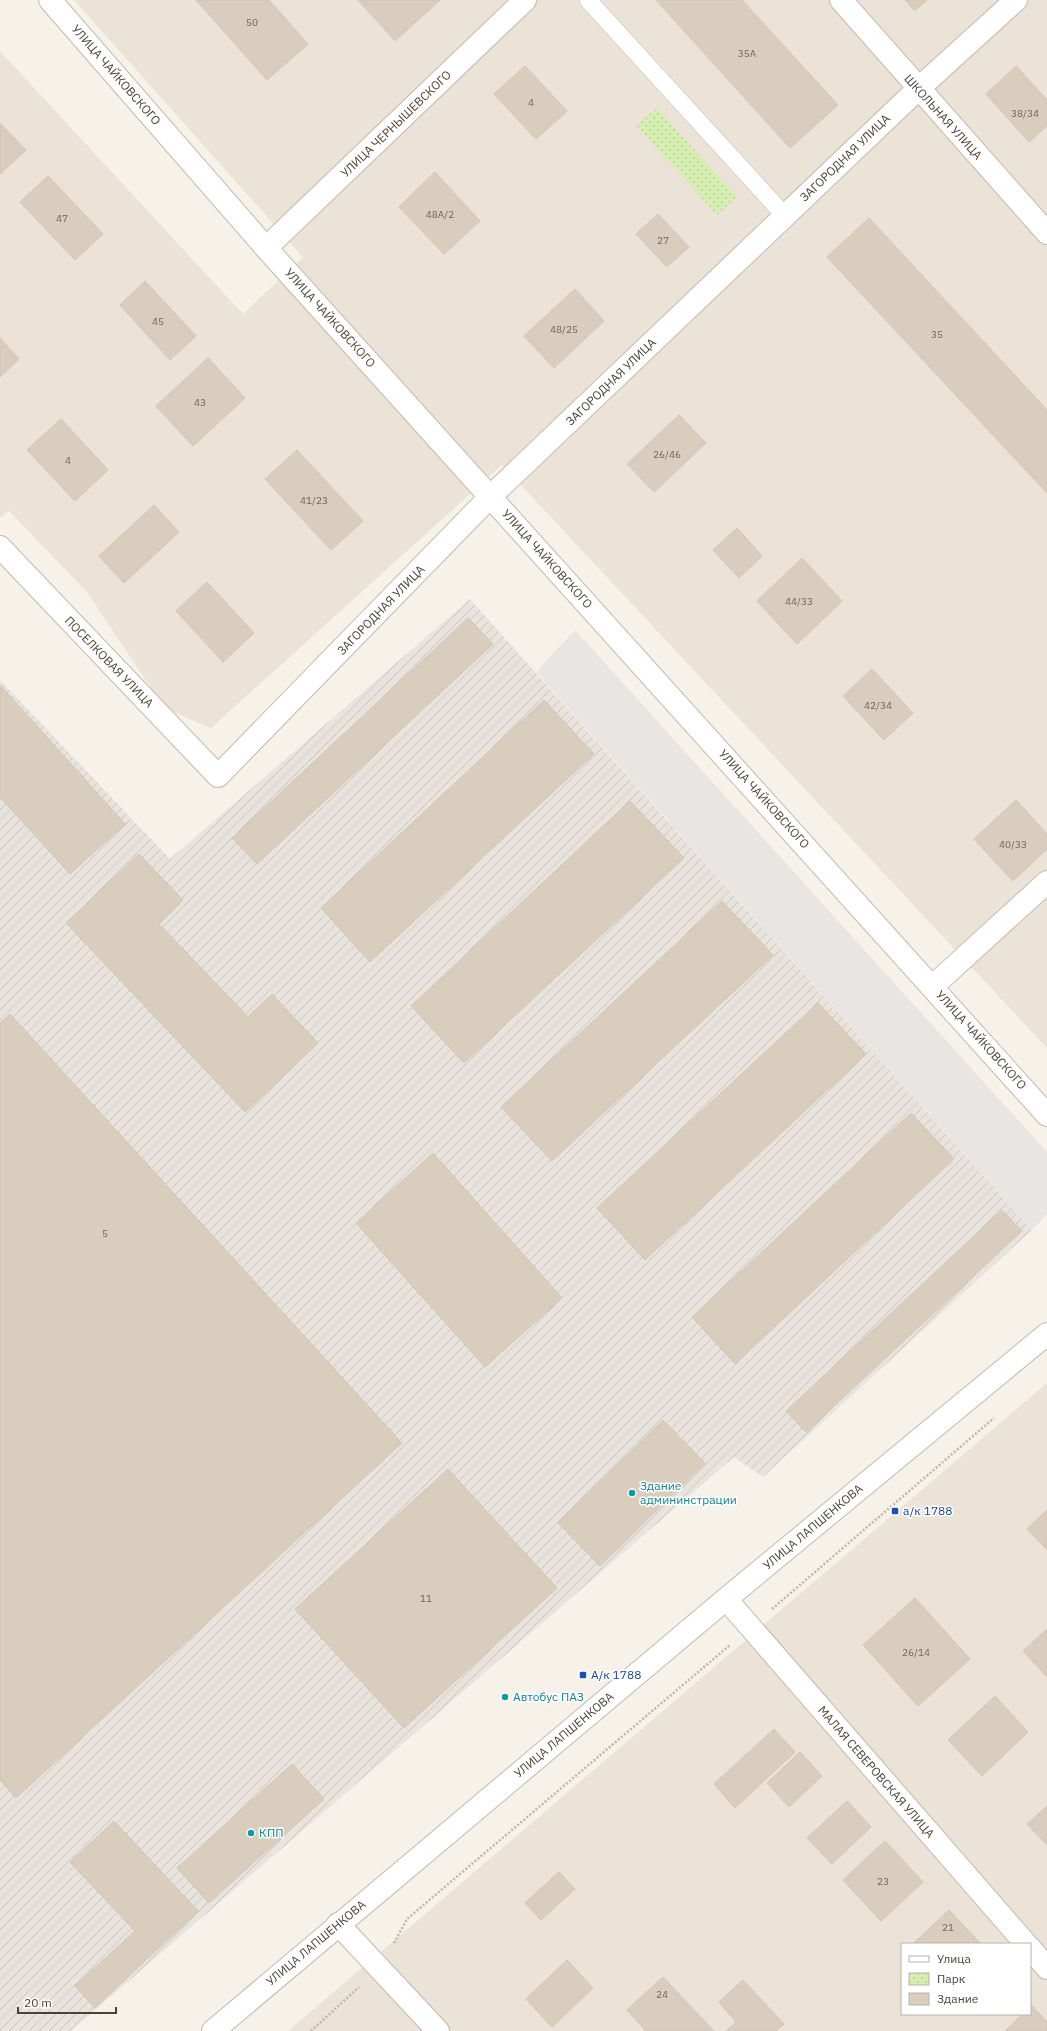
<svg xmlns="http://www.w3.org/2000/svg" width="1047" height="2031" viewBox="0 0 1047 2031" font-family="'IBM Plex Sans',sans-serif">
  <defs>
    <pattern id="industrial-furrows" width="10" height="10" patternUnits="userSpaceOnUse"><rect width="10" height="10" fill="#e9e3de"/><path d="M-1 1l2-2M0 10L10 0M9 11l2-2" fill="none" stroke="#c9c4bf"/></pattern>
    <pattern id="park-dots" width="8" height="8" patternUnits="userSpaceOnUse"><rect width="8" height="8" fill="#d6eeaf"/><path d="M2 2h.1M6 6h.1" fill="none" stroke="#b9cd97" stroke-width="1.8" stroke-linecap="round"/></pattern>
  </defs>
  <rect width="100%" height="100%" fill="#f6f2ea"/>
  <path fill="#ebe3d7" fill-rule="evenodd" d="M74,0H1047V1048L502,465L211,728L164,708L88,593L9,511L0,518V51L243,314L303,257Z
    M1047,1383V2031H288ZM902,1944H1030V2014H902Z"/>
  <path fill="url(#industrial-furrows)" d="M470,599L1032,1230L763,1477L734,1457L71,2031H0V680L170,859Z"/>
  <path fill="url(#park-dots)" d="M656,108L737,197L717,215L637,126Z"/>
  <path fill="#e8e5e2" d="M575,630L1047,1152V1214L1032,1230L536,672Z"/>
  <path fill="#d9cdbe" stroke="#d5c4b0" d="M196,0H269L308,44L267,80Z
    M358,0H440L395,41Z
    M656,0H742L838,105L790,148Z
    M905,0H927L915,11Z
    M525,66L567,111L536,139L494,94Z
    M1016,66L1047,100V126L1029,142L986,94Z
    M0,123L26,150L0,174Z
    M435,172L480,221L444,254L399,207Z
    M48,176L103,234L75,260L20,202Z
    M658,214L689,247L667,267L636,234Z
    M869,218L1047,410V493L827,257Z
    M145,281L196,336L170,360L120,305Z
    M575,289L604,321L554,368L524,336Z
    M0,338L19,359L0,377Z
    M208,358L245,398L193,446L156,406Z
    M679,415L706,443L654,492L627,464Z
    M61,419L108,470L75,501L27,450Z
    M297,450L363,521L331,550L265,479Z
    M154,505L179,532L124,583L99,556Z
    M737,528L762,556L739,578L713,550Z
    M802,558L842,601L797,644L757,601Z
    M207,582L254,633L223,662L176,611Z
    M468,618L493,644L257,864L232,838Z
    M872,669L913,713L884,740L843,696Z
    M0,685L125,824L70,874L0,797Z
    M544,700L594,754L370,962L321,908Z
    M1016,800L1047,834V849L1013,881L974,839Z
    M630,801L684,858L464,1063L411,1006Z
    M139,854L183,900L159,924L248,1017L272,994L318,1043L245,1112L66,923Z
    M722,901L773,955L552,1161L501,1107Z
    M818,1003L866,1054L645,1260L597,1208Z
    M10,1014L402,1443L16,1798L0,1780V1023Z
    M911,1113L954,1159L735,1364L692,1317Z
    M433,1153L562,1298L485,1367L356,1223Z
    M1002,1210L1022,1231L806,1432L786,1411Z
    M663,1420L705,1463L600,1566L558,1523Z
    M448,1469L557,1588L404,1728L295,1609Z
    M1047,1510V1550L1027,1529Z
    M915,1598L970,1659L918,1706L863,1645Z
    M1047,1629V1677L1023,1651Z
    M995,1696L1028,1732L982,1776L948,1740Z
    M774,1729L795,1752L735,1808L714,1784Z
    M800,1752L822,1776L789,1807L767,1783Z
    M292,1764L324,1799L209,1903L177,1868Z
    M847,1801L871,1827L832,1864L807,1838Z
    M1047,1806V1845L1027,1824Z
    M114,1821L198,1911L95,2008L75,1986L135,1931L70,1862Z
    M885,1841L923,1882L881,1921L843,1880Z
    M559,1872L575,1889L541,1920L525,1903Z
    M949,1910L981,1944H915L914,1943Z
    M567,1960L593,1988L552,2027L526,1999Z
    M663,1977L714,2031H646L627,2010Z
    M743,1980L784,2024L776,2031H726L736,2022L719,2002Z
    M1032,2006L1047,2022V2031H1005L1023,2014H1030V2008Z"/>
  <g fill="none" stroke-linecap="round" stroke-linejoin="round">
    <g stroke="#c3b9ab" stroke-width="18">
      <path id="service" d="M588,0L785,216"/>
    </g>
    <g stroke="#c3b9ab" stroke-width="24">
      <path id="minor" d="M841,0L1047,233
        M266,248L525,0
        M0,547L218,776L491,496L918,89L1016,0
        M933,986L1047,882
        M726,1599L1026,1944
        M338,1924L438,2031
        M1030,1948L1047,1968"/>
    </g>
    <g stroke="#c3b9ab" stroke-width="24">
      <path id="tertiary" d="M50,0L266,248L1047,1115
        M213,2031L726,1599L1047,1334"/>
    </g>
    <path stroke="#c6b49b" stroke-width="2.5" stroke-dasharray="2 2" stroke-linecap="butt" d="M772,1609L994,1418
      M394,1943L407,1919L730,1645
      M311,2031L359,1987"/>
    <use href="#service" stroke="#fff" stroke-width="17"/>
    <use href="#minor" stroke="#fff" stroke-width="22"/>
    <use href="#tertiary" stroke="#fff" stroke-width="22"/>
  </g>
  <g fill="#0f9aa8" stroke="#fff" stroke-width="1.5">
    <circle cx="632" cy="1493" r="4"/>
    <circle cx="505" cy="1697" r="4"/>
    <circle cx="251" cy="1833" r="4"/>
  </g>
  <g fill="#1a4fb4" stroke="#fff" stroke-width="1.5">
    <rect x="891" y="1507" width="8" height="8" rx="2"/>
    <rect x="579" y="1671" width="8" height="8" rx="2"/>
  </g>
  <g text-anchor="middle" stroke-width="3" stroke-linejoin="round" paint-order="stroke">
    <g font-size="10" fill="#6e6559">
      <text x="252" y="26">50</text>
      <text x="747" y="57">35А</text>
      <text x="531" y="106">4</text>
      <text x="1025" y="117">38/34</text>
      <text x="440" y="218">48А/2</text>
      <text x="62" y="222">47</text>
      <text x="663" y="244">27</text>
      <text x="158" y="325">45</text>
      <text x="564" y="333">48/25</text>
      <text x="937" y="338">35</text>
      <text x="200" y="406">43</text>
      <text x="667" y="458">26/46</text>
      <text x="68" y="464">4</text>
      <text x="314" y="504">41/23</text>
      <text x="799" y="605">44/33</text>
      <text x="878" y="709">42/34</text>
      <text x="1013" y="848">40/33</text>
      <text x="105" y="1237">5</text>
      <text x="426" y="1602">11</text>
      <text x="916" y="1656">26/14</text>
      <text x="883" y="1885">23</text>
      <text x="948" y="1931">21</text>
      <text x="662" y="1998">24</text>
    </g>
    <g font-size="12" fill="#4b4237" stroke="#fff">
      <text transform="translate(116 75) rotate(49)" y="4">УЛИЦА ЧАЙКОВСКОГО</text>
      <text transform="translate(943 117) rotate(48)" y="4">ШКОЛЬНАЯ УЛИЦА</text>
      <text transform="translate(396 124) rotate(-44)" y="4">УЛИЦА ЧЕРНЫШЕВСКОГО</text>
      <text transform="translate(845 158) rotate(-44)" y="4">ЗАГОРОДНАЯ УЛИЦА</text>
      <text transform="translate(330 318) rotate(48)" y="4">УЛИЦА ЧАЙКОВСКОГО</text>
      <text transform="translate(611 382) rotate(-44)" y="4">ЗАГОРОДНАЯ УЛИЦА</text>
      <text transform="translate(547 559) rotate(48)" y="4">УЛИЦА ЧАЙКОВСКОГО</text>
      <text transform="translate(381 610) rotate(-46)" y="4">ЗАГОРОДНАЯ УЛИЦА</text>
      <text transform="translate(109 662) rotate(46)" y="4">ПОСЕЛКОВАЯ УЛИЦА</text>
      <text transform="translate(764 799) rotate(48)" y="4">УЛИЦА ЧАЙКОВСКОГО</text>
      <text transform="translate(981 1040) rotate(48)" y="4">УЛИЦА ЧАЙКОВСКОГО</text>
      <text transform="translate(813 1527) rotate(-40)" y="4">УЛИЦА ЛАПШЕНКОВА</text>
      <text transform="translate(564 1735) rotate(-40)" y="4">УЛИЦА ЛАПШЕНКОВА</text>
      <text transform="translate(876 1772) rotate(49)" y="4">МАЛАЯ СЕВЕРОВСКАЯ УЛИЦА</text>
      <text transform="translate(316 1943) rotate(-40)" y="4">УЛИЦА ЛАПШЕНКОВА</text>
    </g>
    <g font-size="12" fill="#0d838f" stroke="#fff" text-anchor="start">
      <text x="640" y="1490">Здание<tspan x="640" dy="14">админинстрации</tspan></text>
      <text x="513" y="1701">Автобус ПАЗ</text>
      <text x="259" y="1837">КПП</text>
    </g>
    <g font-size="12" fill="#164399" stroke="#fff" text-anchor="start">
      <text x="903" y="1515">a/к 1788</text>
      <text x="591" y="1679">А/к 1788</text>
    </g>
  </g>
  <rect x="901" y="1943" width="130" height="72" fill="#ffffff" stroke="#b7b3af"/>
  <rect x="909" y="1956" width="20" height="6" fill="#ffffff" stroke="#b7b3af"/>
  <text x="937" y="1963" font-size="12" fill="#4b4237">Улица</text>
  <rect x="909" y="1973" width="20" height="12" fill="url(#park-dots)" stroke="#b7b3af"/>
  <text x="937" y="1983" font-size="12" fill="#4b4237">Парк</text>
  <rect x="909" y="1993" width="20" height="12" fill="#d9cdbe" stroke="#b7b3af"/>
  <text x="937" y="2003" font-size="12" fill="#4b4237">Здание</text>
  <path d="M18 2007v6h98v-6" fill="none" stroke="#4b4237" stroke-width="2"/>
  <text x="24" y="2007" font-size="12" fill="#4b4237" stroke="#ffffff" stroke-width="3" paint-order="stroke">20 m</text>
</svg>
